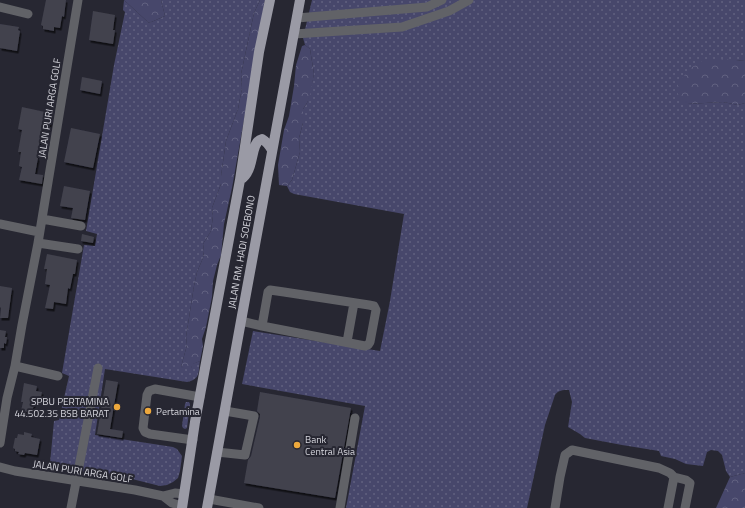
<svg xmlns="http://www.w3.org/2000/svg" width="745" height="508" viewBox="0 0 745 508" font-family="'Titillium Web',sans-serif">
  <defs>
    <pattern id="green-dots" width="8" height="8" patternUnits="userSpaceOnUse"><rect width="8" height="8" fill="#47476b"/><path d="M2 2h.1M6 6h.1" fill="none" stroke="#616180" stroke-width="1.8" stroke-linecap="round"/></pattern>
    <pattern id="forest-crowns" width="20" height="18" patternUnits="userSpaceOnUse"><rect width="20" height="18" fill="#47476b"/><path d="M2 6a3 3 0 1 1 6 0M12 15a3 3 0 1 1 6 0" fill="none" stroke="#616180"/></pattern>
    <filter id="shadow"><feDropShadow dx="1.5" dy="2.5" stdDeviation="0" flood-color="#0009"/></filter>
  </defs>
  <rect width="100%" height="100%" fill="#272732"/>
  <path fill="url(#green-dots)" d="M124,0L149,23L165,16L161,0H260L254,13L241,74L242,88L238,109L226,141L221,176V184L212,208L213,216L211,231L203,244L204,251L203,258L197,272L194,286L186,337L187,345L181,367L191,368L192,364L200,361C198,372 201,379 187,382L105,369L95,435L173,447L177,449L182,456L180,471L178,478L173,482L167,485L160,486L128,478L63,470L61,465L50,463L54,421L59,420L69,376L62,373L84,245L95,246L97,234L86,231L114,65L125,12L123,10Z
    M312,0H745V61L736,60L687,104L723,102L738,105L745,103V473L730,477L726,471L722,455L718,451L711,450L707,452L703,466L686,464L675,459L661,456L659,451L622,445L585,438L580,434L568,427L572,402L569,390C562,390 559,390 555,395L545,425L527,508H346L365,406L242,384L253,331L380,351L390,301L404,214L294,194L290,192L287,186L292,180L300,152L299,138L303,123V109L307,103L309,96L314,74L310,49L305,45L303,38Z
    M186,402H189L190,404L187,428L185,429L183,428L182,426L185,404Z"/>
  <path fill="url(#forest-crowns)" d="M124,0H161L165,16L149,23Z
    M260,0H265L232,188L224,224L221,255L217,265L213,281L212,297L206,327L202,339L203,346L200,361L193,364L191,368L189,370L181,367L187,345L186,337L194,286L197,272L203,258L204,251L203,244L211,231L213,216L212,208L221,184V176L226,141L238,109L242,88L241,74L244,60L254,13Z
    M305,45L310,49L314,74L310,96L307,103L303,109V123L299,138L300,152L292,180L287,186L279,185L278,165L284,130L289,116L294,86L296,65L302,46Z
    M715,59L736,60L745,61V103L738,105L723,102L687,104L680,100L676,87L689,69L702,61Z
    M745,473V508H716L730,477Z"/>
  <path fill="#42424e" filter="url(#shadow)" d="M46,0H66L64,17L62,16L60,28L54,27V31L43,29V26L41,25Z
    M93,11L115,15L113,30H115L113,44L89,40Z
    M0,24L19,27L18,30L20,31L17,51L0,48Z
    M82,77L102,81L100,94L80,90Z
    M22,107L45,112L44,118L51,120L49,129L42,128L37,158H38L35,174L43,175L42,184L19,180L22,167L19,166L21,152H18L22,130L18,129Z
    M71,128L100,134L93,168L64,162Z
    M64,186L90,191L85,220L71,218L73,208L60,206Z
    M82,234L94,237L93,243L81,241Z
    M47,254L77,260L75,274H73L70,289L68,288L66,304L54,302L53,309L45,308L50,285L45,284L47,269H44Z
    M0,286L12,288L8,318H0L1,308L0,307Z
    M0,330L6,331L5,337H7L6,344L4,343V348H0Z
    M106,380L118,382L110,429L123,431L122,438L97,434Z
    M24,383L37,386L36,391L42,392L40,401L35,400L32,413L21,411L23,402H21Z
    M260,392L351,408L335,498L244,483L248,460L251,456L260,417V414L257,411Z
    M24,432L32,434L31,437L40,439L37,455L25,453L24,455L18,454L19,452L15,451V449L13,448L15,438H17L18,434L24,435Z"/>
  <g fill="none" stroke-linecap="round" stroke-linejoin="round">
    <path stroke="#616267" stroke-width="9" d="M0,7L28,14
      M297,18L427,7L442,0
      M294,34L402,27L449,11L469,0
      M42,219L81,226
      M0,224L39,232
      M38,243L78,249
      M241,321L262,326L365,346L368,345L370,342L376,310L374,306L369,305L284,292L270,290L268,292L262,326
      M347,342L354,303
      M58,376L15,366L22,325L38,243L78,0
      M193,440L150,434L145,432L143,428L147,395L149,391L155,389L200,397
      M0,443L7,398L15,366
      M217,452L245,455L254,416L225,411
      M0,467L15,471L135,490L163,496L172,503L182,506
      M674,477L686,480L690,483L685,508
      M163,496L175,493L184,494
      M209,499L259,508
      M71,508L98,368
      M340,508L355,418
      M555,508L560,477L565,455L572,450L659,468L670,473L674,477L668,508"/>
    <path stroke="#9a9aa5" stroke-width="10" d="M240,180C256,171 249,142 262,139C267,142 269,145 272,150
      M182,508L195,422L240,180L259,52L270,0
      M207,508L241,321L300,0"/>
  </g>
  <g fill="#eda83c" stroke="#272732" stroke-width="1.5">
    <circle cx="117" cy="407" r="4"/>
    <circle cx="148" cy="411" r="4"/>
    <circle cx="297" cy="445" r="4"/>
  </g>
  <g text-anchor="middle" stroke-width="4" stroke-linejoin="round" paint-order="stroke">
    <g font-size="10" fill="#d7d7de" stroke="#272732">
      <text transform="translate(49 108) rotate(-81)" y="4">JALAN PURI ARGA GOLF</text>
      <text transform="translate(241 252) rotate(-80)" y="4">JALAN RM. HADI SOEBONO</text>
      <text transform="translate(83 471) rotate(9)" y="4">JALAN PURI ARGA GOLF</text>
    </g>
    <g font-size="10" fill="#d7d7de" stroke="#272732" text-anchor="start">
      <text x="109" y="405" text-anchor="end">SPBU PERTAMINA<tspan x="109" dy="12">44.502.35 BSB BARAT</tspan></text>
      <text x="156" y="415">Pertamina</text>
      <text x="305" y="443">Bank<tspan x="305" dy="12">Central Asia</tspan></text>
    </g>
  </g>
</svg>
